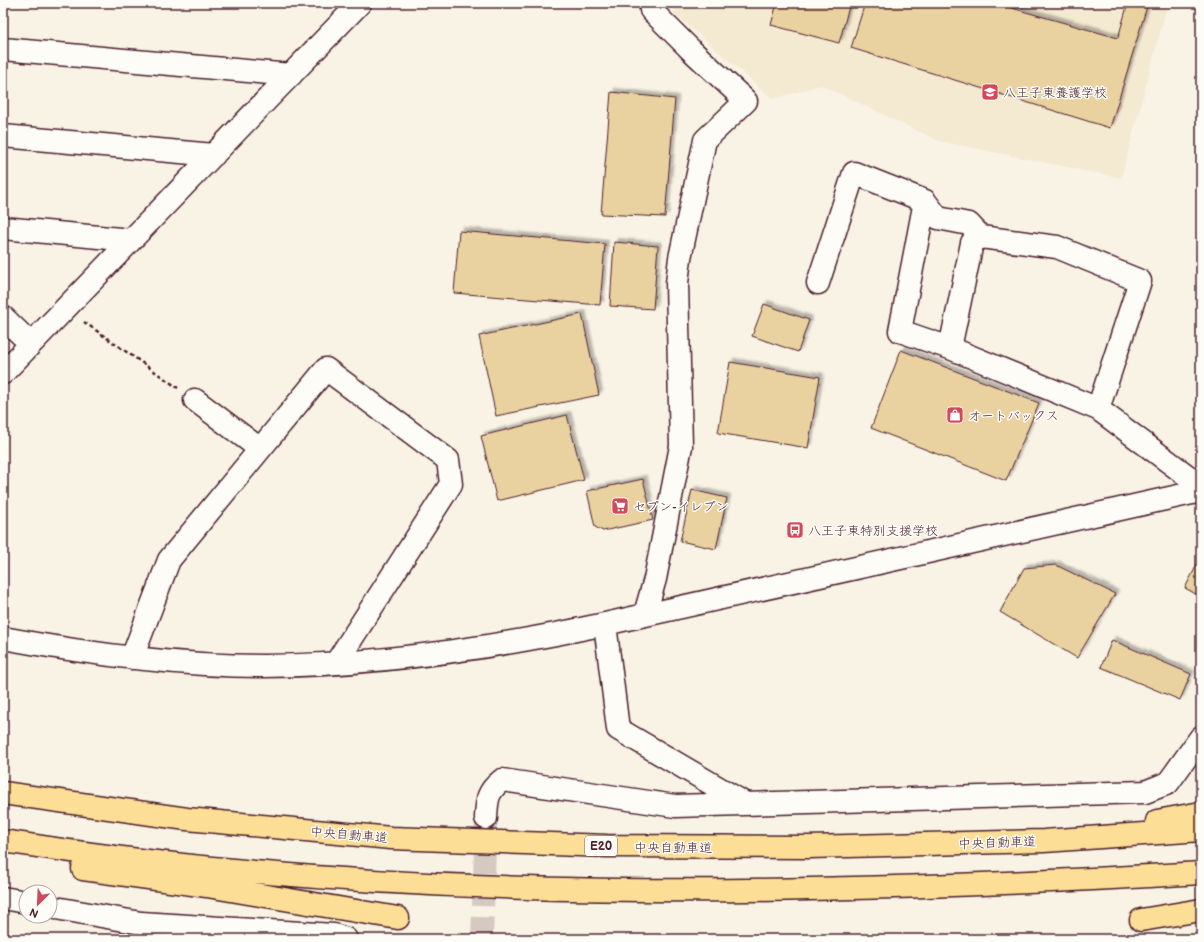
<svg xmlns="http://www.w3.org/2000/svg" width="1204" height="942" viewBox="0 0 1204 942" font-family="'Balsamiq Sans','Klee One',sans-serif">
  <defs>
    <filter id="shadow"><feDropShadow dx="3.5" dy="-3.5" stdDeviation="1" flood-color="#0004"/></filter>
  </defs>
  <rect width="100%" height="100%" fill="#f9f3e6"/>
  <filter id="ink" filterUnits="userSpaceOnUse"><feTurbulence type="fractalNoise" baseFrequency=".025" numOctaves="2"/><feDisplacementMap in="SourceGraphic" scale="8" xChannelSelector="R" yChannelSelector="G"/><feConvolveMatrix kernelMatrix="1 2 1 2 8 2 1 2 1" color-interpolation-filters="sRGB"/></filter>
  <g filter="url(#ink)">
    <path fill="#f4e9d1" d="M680,3H1168L1121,178L939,141L821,85L773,99L674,13Z"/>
    <path fill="#ead1a0" stroke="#4a1f2b" filter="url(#shadow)" d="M777,3H850L839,43L771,25Z
      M865,3H994L1118,38L1128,3H1148L1110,128L851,48Z
      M611,92L675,99L665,217L601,214Z
      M459,231L605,244L600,305L454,293Z
      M614,242L658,246L653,309L610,306Z
      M764,304L809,320L798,352L752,336Z
      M582,314L599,395L496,416L479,336Z
      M901,350L1039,403L1006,481L871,428Z
      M730,362L820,377L808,448L718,433Z
      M567,415L584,480L497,501L481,436Z
      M643,479L653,520L603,531L595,527L587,491Z
      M692,490L727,498L716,549L680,541Z
      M1201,557V597L1185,588Z
      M1056,565L1115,594L1077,658L1000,612L1024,568Z
      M1112,640L1191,674L1180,700L1101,667Z"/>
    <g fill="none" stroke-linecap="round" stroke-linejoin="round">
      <path stroke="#d6c9c1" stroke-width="22" stroke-dasharray="22 11" stroke-linecap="butt" d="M482,939L486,818"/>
      <g stroke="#4a1f2b" stroke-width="25">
        <path id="minor" d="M3,49L291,75
          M3,136L214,155
          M925,201L900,331L950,348
          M3,228L131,240
          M818,283L854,173L925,201L938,218L969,224L981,237
          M3,317L31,344
          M3,373L360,3
          M195,400L260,449
          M1098,409L1140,281L1057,247L981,237L972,243L950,348L1098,409L1201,486
          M645,614L655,579L681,446L677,283L680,258L705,140L746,101L692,51L651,10L656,3
          M605,624L618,729L746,804
          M3,638C89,654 176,666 264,666C379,665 493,648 605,624L1201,491
          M132,658L169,560L326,369L448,460L451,484L336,663
          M486,818C487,799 487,792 502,780L675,806L1145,792L1168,783L1201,737
          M3,898L26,902
          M50,907L141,923L334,935L346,939"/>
      </g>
      <g stroke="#4a1f2b" stroke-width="25">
        <path id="highway" d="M3,793L187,819L391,838L607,846L809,847L1044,841L1201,830
          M1157,821L1201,813
          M3,841C399,904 802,897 1201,873
          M83,869L207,886L398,918
          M1141,920L1201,910"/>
      </g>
      <path stroke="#4a1f2b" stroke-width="2.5" stroke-dasharray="4 3" stroke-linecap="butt" d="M84,322L178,388"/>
      <use href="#minor" stroke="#fdfcf7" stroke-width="22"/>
      <use href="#highway" stroke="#fcde96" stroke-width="22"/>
    </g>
  </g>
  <defs>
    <g id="school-square" transform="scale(0.9)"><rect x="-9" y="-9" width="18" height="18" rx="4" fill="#d1495b" stroke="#fdfcf7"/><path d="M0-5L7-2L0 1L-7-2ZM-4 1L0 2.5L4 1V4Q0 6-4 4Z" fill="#fff"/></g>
    <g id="shop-square" transform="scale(0.9)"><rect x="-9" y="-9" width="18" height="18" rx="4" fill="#d1495b" stroke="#fdfcf7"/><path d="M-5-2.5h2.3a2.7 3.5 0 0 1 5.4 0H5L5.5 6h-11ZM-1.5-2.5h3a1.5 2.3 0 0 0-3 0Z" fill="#fff"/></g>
    <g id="supermarket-square" transform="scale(0.9)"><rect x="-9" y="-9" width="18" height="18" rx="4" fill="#d1495b" stroke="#fdfcf7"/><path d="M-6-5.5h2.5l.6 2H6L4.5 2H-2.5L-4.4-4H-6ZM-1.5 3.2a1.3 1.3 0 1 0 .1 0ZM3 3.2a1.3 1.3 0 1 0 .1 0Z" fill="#fff"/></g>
    <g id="bus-square" transform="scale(0.9)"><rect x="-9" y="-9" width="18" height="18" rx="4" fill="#d1495b" stroke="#fdfcf7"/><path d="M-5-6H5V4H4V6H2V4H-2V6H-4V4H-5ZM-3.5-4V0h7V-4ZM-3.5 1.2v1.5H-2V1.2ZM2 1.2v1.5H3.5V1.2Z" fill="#fff"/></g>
  </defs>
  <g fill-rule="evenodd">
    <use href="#school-square" x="990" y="92"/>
    <use href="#shop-square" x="955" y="415"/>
    <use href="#supermarket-square" x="620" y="506"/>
    <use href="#bus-square" x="795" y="530"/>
  </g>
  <g text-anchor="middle" stroke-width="3" stroke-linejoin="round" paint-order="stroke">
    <rect fill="#fdfcf7" stroke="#806168" stroke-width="1" x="585" y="836" width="32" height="20" rx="3"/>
    <g font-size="12" font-weight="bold" fill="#4a1f2b">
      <text x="601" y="850">E20</text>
    </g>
    <g font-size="13" fill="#4a1f2b" stroke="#fdfcf7" text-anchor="start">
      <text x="1003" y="97">八王子東養護学校</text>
      <text x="968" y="420">オートバックス</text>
      <text x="633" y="511">セブン-イレブン</text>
      <text x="808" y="535">八王子東特別支援学校</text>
    </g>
    <g font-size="13" fill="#4a1f2b" stroke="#fdfcf7">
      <text transform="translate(349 834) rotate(5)" y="5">中央自動車道</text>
      <text transform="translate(997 842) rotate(-2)" y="5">中央自動車道</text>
      <text x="673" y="852">中央自動車道</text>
    </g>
  </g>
  <rect width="1204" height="942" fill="none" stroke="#fdfcf7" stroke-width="16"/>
  <rect x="8" y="8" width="1188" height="926" fill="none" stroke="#4a1f2b" stroke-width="1.5" filter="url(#ink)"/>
  <g transform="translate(38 904) rotate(204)"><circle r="19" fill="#fdfcf7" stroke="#b5a4a5"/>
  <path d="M0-3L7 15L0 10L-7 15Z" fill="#d1495b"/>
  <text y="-6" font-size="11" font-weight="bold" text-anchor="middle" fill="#4a1f2b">N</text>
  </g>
</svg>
